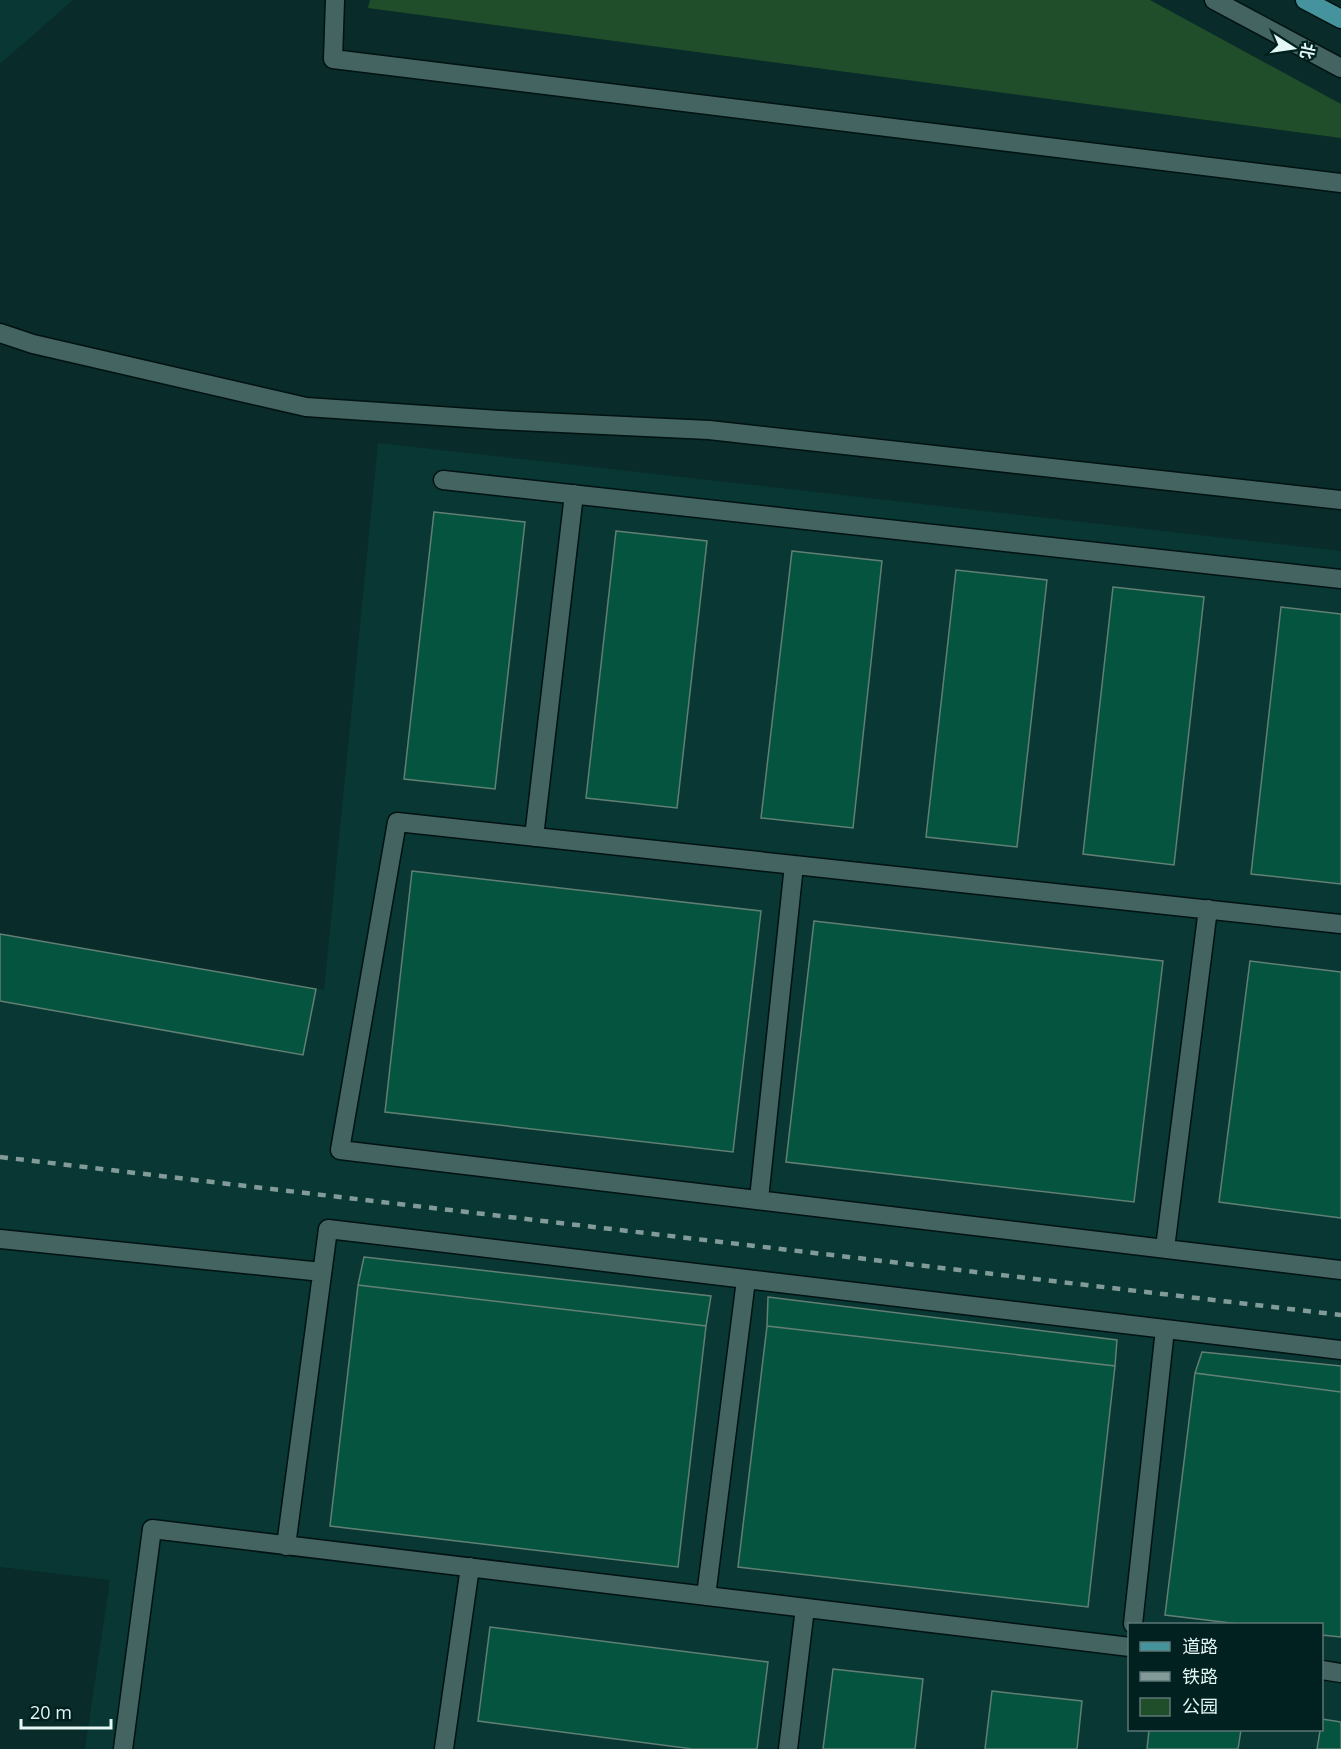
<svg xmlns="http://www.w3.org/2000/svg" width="1341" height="1749" viewBox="0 0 1341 1749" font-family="'Open Sans','Noto Sans SC',sans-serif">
  <rect width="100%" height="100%" fill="#092b29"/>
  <path fill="#083734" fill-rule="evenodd" d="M0,0H73L0,64Z
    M378,443L1341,551V1749H85L110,1580L0,1567V934L324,990ZM1130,1624H1322V1730H1130Z"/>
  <path fill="#214e2a" d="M370,0H1150L1341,104V138L368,8Z"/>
  <path fill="#055440" stroke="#627f73" stroke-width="1.5" d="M434,512L525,522L495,789L404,779Z
    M616,531L707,541L677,808L586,798Z
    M792,551L882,561L853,828L761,818Z
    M956,570L1047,580L1017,847L926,837Z
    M1113,587L1204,597L1174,865L1083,854Z
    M1281,607L1341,614V884L1251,874Z
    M412,871L761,911L733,1152L385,1112Z
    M814,921L1163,961L1134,1202L786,1162Z
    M0,934L316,989L303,1055L0,1001Z
    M1250,961L1341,972V1218L1219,1202Z
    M364,1257L711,1296L706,1326L358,1285Z
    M358,1285L706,1326L678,1567L330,1526Z
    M768,1297L1117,1340L1115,1366L767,1326Z
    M767,1326L1115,1366L1088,1607L738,1567Z
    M1202,1352L1341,1366V1392L1195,1373Z
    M1195,1373L1341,1392V1637L1322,1635V1624H1239L1165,1615Z
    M490,1627L768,1662L757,1749H693L478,1721Z
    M833,1669L923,1679L915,1749H823Z
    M992,1691L1082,1701L1077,1749H985Z
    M1322,1719L1341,1722V1749H1317Z
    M1149,1730H1241L1238,1749H1147Z"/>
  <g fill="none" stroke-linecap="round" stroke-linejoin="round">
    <g stroke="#001211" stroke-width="21">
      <path id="minor" d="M335,0L333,59L1341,183
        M1214,0L1341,68
        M0,333L33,344L306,407L499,420L709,430L1341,500
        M443,480L1341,579
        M534,837L574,494
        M1341,924L397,822L340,1150L1341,1270
        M759,1199L794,865
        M0,1239L322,1272
        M1165,1248L1208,909
        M286,1546L328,1229L1341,1350
        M706,1596L746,1280
        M1133,1624L1165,1329
        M1322,1670L1341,1673
        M123,1749L152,1529L1130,1647
        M444,1749L470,1567
        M788,1749L805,1608"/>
    </g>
    <g stroke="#001211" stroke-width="21">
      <path id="major" d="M1305,0L1341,19"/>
    </g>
    <use href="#minor" stroke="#436461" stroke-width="18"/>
    <use href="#major" stroke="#45939c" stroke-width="18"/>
    <path stroke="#829b99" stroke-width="4.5" stroke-dasharray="8 8" stroke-linecap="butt" d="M0,1157L1341,1315"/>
  </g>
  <rect x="1128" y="1623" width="195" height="108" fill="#00211f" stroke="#5c7775" stroke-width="1.5"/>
  <rect x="1140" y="1642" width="30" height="9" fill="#45939c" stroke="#5c7775" stroke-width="1.5"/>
  <text x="1182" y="1653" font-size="18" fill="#e5f7f5">道路</text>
  <rect x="1140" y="1672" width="30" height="9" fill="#829b99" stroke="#5c7775" stroke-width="1.5"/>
  <text x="1182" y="1683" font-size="18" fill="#e5f7f5">铁路</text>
  <rect x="1140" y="1698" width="30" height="18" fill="#214e2a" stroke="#5c7775" stroke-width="1.5"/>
  <text x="1182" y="1713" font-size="18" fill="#e5f7f5">公园</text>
  <g transform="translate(1293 48) rotate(102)" stroke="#00211f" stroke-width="4.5" paint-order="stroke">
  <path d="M0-4.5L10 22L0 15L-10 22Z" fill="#e5f7f5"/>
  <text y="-9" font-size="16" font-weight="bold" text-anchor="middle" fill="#e5f7f5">北</text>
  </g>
  <path d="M21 1719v9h90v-9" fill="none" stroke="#e5f7f5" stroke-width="3"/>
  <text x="30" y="1719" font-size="18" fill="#e5f7f5" stroke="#00211f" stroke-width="4.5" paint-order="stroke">20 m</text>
</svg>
